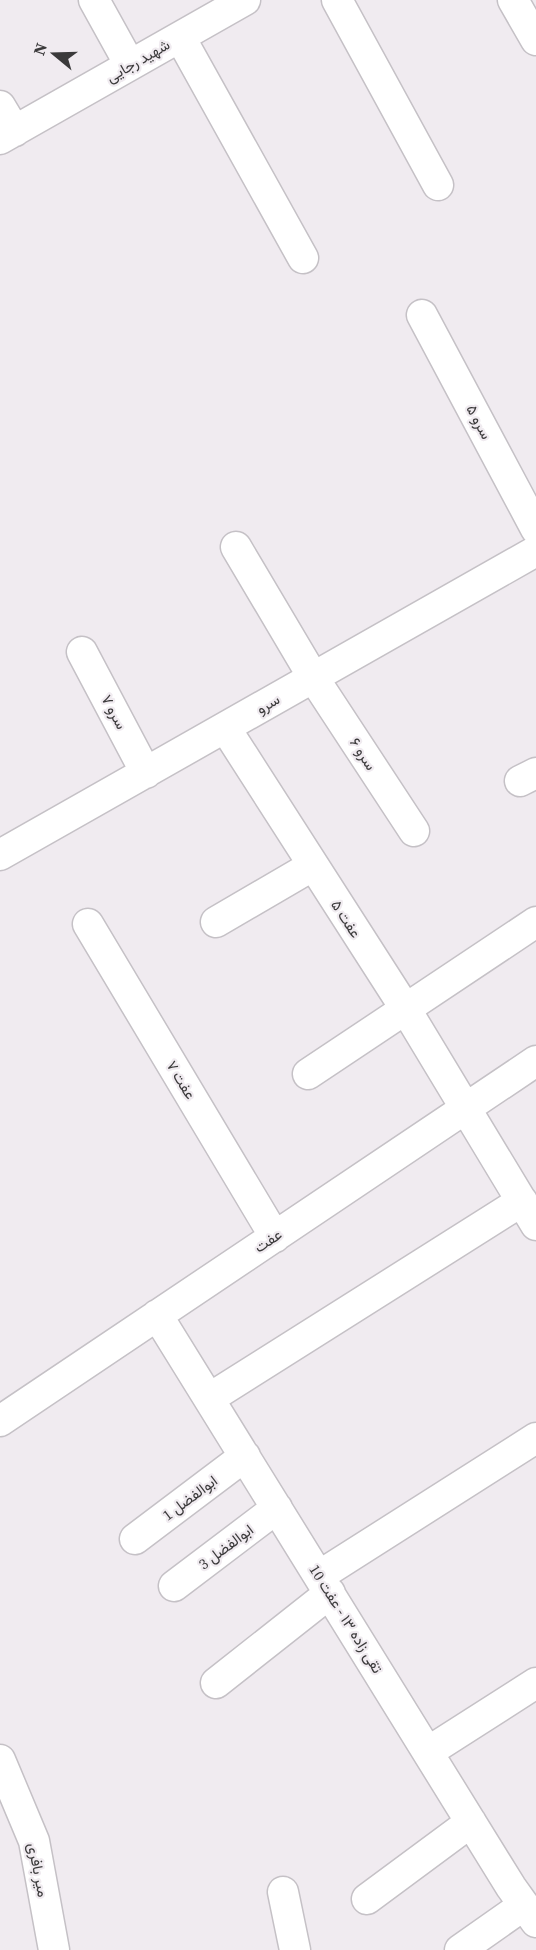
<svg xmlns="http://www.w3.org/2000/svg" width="536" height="1950" viewBox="0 0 536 1950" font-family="'Source Serif 4',Vazirmatn,serif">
  <rect width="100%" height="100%" fill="#f0ebf0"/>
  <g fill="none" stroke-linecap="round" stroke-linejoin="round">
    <g stroke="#c5c1c6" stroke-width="33">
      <path id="minor" d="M94,0L130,65
        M337,0L438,185
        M513,0L536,40
        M180,37L303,258
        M0,106L15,131
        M0,139L245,0
        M422,315L536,529
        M236,547L313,677L414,831
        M82,652L146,773
        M226,729L405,1008L536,1225
        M520,781L536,773
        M0,855L536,551
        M216,922L312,866
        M88,924L275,1237
        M308,1074L536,922
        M157,1315L511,1887L536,1922
        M210,1398L522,1201
        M0,1421L536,1061
        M135,1539L245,1456
        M319,1576L536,1438
        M174,1586L277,1508
        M216,1683L330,1593
        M428,1752L536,1683
        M0,1760L34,1841L54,1950
        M283,1892L295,1950
        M367,1899L471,1822
        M460,1950L524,1905"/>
    </g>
    <use href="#minor" stroke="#fff" stroke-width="30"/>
  </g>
  <g text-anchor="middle" stroke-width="4.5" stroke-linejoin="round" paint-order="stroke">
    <g font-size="15" fill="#3b3a3b" stroke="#f0ebf0">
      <text transform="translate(138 61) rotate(-30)" y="5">شهید رجایی</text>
      <text transform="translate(479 422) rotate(62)" y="5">سرو ۵</text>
      <text transform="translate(268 704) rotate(-31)" y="5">سرو</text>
      <text transform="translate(114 712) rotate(62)" y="5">سرو ۷</text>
      <text transform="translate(363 754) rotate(57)" y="5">سرو ۶</text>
      <text transform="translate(346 919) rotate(57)" y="5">عفت ۵</text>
      <text transform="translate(181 1080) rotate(59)" y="5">عفت ۷</text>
      <text transform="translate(268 1241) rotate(-34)" y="5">عفت</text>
      <text transform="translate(190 1498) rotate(-37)" y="5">ابوالفضل 1</text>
      <text transform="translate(226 1547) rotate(-37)" y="5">ابوالفضل 3</text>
      <text transform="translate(346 1619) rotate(58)" y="5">تقی زاده ۱۳ - عفت 10</text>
      <text transform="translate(38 1870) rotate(79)" y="5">میر بافری</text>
    </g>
  </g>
  <g transform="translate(54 54) rotate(289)" stroke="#f0ebf0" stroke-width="4.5" paint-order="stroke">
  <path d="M0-4.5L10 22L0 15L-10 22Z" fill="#3b3a3b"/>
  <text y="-9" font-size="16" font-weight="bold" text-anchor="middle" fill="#3b3a3b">N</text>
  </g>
</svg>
